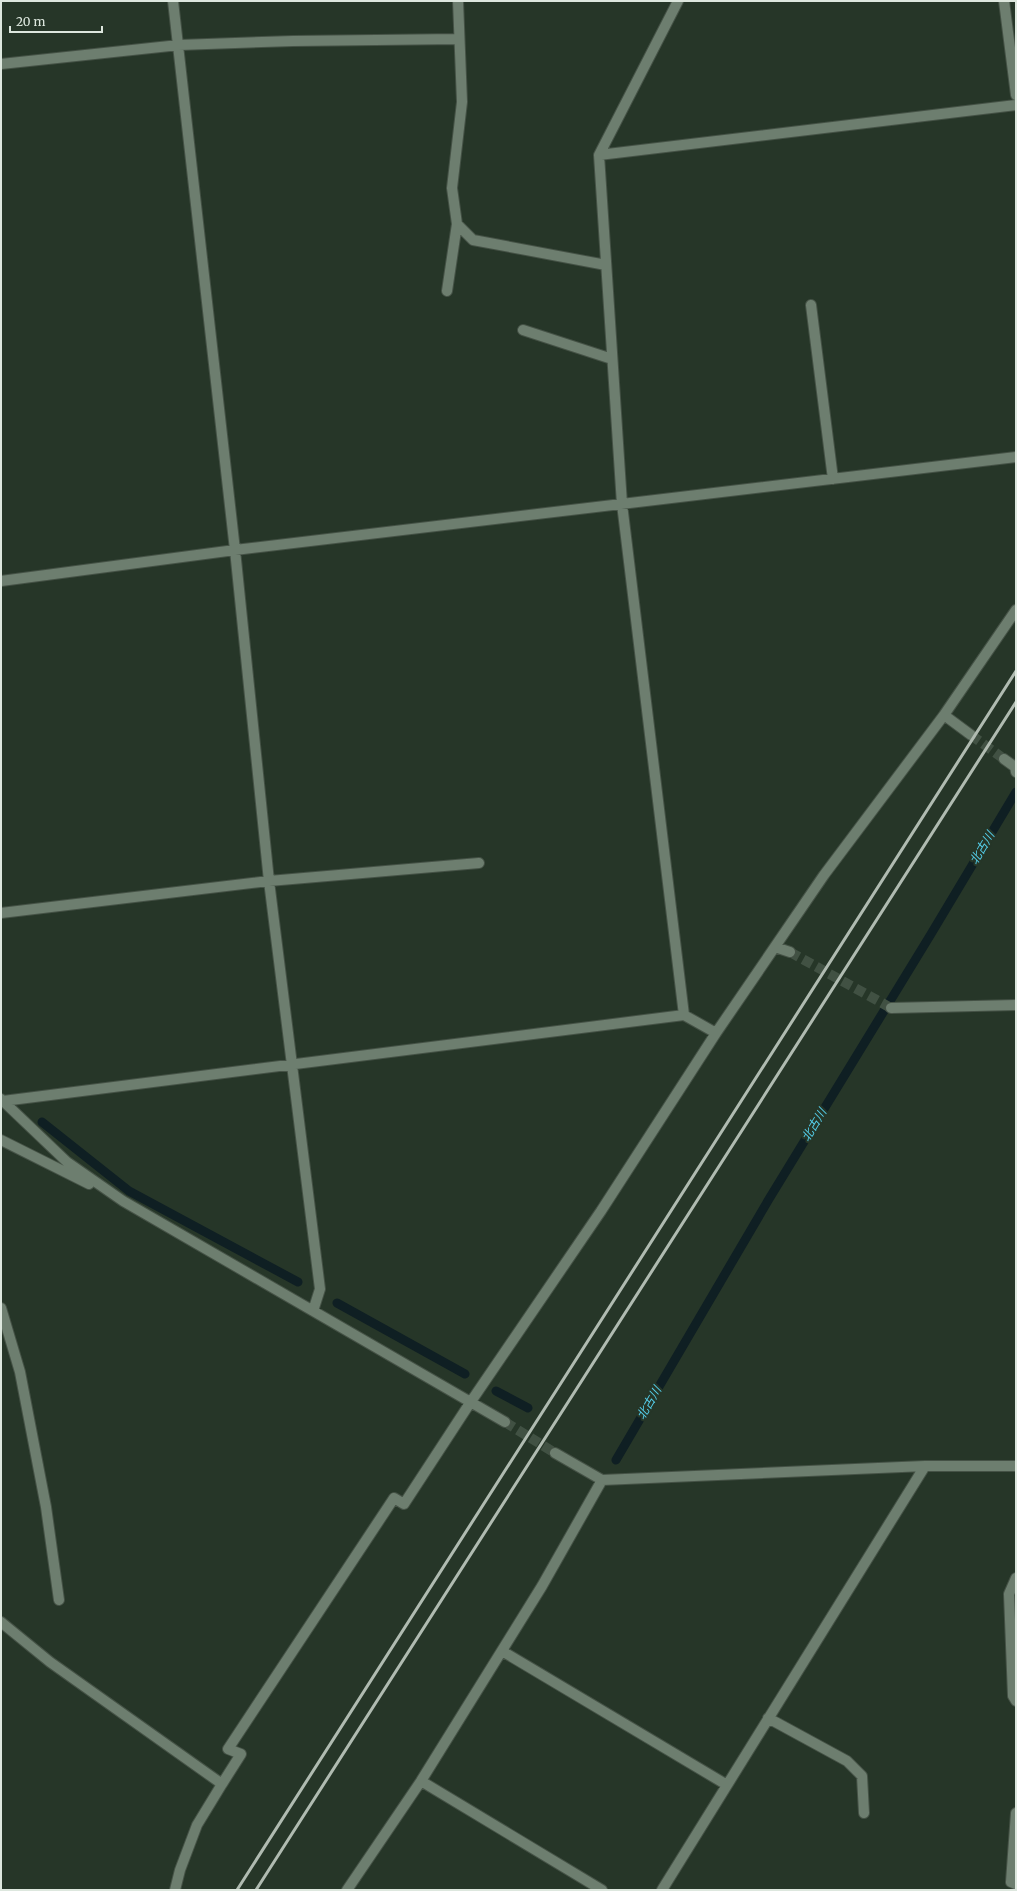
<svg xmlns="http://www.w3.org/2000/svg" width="1017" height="1891" viewBox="0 0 1017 1891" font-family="Merriweather,'Noto Sans JP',serif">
  <rect width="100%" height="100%" fill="#263628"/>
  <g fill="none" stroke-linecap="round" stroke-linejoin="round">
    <path stroke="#0f1f23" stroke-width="9" d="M42,1122L129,1191L298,1282
      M337,1303L465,1374
      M496,1391L528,1408
      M616,1460L769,1199L931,934L1016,792"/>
    <path stroke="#415143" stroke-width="10" stroke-dasharray="10 5" stroke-linecap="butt" d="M971,735L1004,759
      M790,952L891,1008
      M505,1422L555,1453"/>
    <g stroke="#455246" stroke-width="12">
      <path id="street" d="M173,1L235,550L269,881L320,1289L313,1311
        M458,1L462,102L452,188L457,224L473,240L606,265
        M678,1L599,155L622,504L684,1015
        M1004,1L1016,95
        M1,64L179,45L293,41L458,39
        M599,155L1016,105
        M447,291L457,224
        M811,305L833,479
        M523,330L612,359
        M1,581L235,550L1016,457
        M944,715L971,735
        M1004,759L1015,767L1016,772
        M1,913L269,881L479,863
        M775,947L790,952
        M891,1008L1016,1005
        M1,1099L67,1162L123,1201L505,1422
        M3,1101L684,1015L716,1033
        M1,1140L89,1184
        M1,1308L20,1372L46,1507L59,1600
        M555,1453L602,1480L925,1466H1016
        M1016,1578L1009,1594L1013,1696L1016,1701
        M1,1622L50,1662L222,1784L241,1754L228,1749L394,1498L404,1504L470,1403L601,1211L716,1033L824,875L944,715L1016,610
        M502,1651L727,1785
        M768,1718L847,1761L862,1776L864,1813
        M421,1781L602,1890
        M1016,1813L1011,1882L1016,1884
        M175,1890L180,1870L197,1825L222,1784
        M347,1890L421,1781L542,1586L602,1480
        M662,1890L925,1466"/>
    </g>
    <use href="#street" stroke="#6d7e6f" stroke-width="10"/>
    <path stroke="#b0bbb1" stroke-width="3" d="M237,1890L1016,671
      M256,1890L1016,702"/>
  </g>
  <g text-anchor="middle" stroke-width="4" stroke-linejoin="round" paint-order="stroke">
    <g font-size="12" font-style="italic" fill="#55d1ee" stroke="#263628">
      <text transform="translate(982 848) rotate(-59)" y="4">北古川</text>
      <text transform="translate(814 1125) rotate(-59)" y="4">北古川</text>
      <text transform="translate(649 1403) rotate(-60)" y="4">北古川</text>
    </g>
  </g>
  <rect width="1017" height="1891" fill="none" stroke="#dde7de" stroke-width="4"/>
  <path d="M10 26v6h92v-6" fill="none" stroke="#dde7de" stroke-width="2"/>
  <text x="16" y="26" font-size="12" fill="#dde7de" stroke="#263628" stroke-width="3" paint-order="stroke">20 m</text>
</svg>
